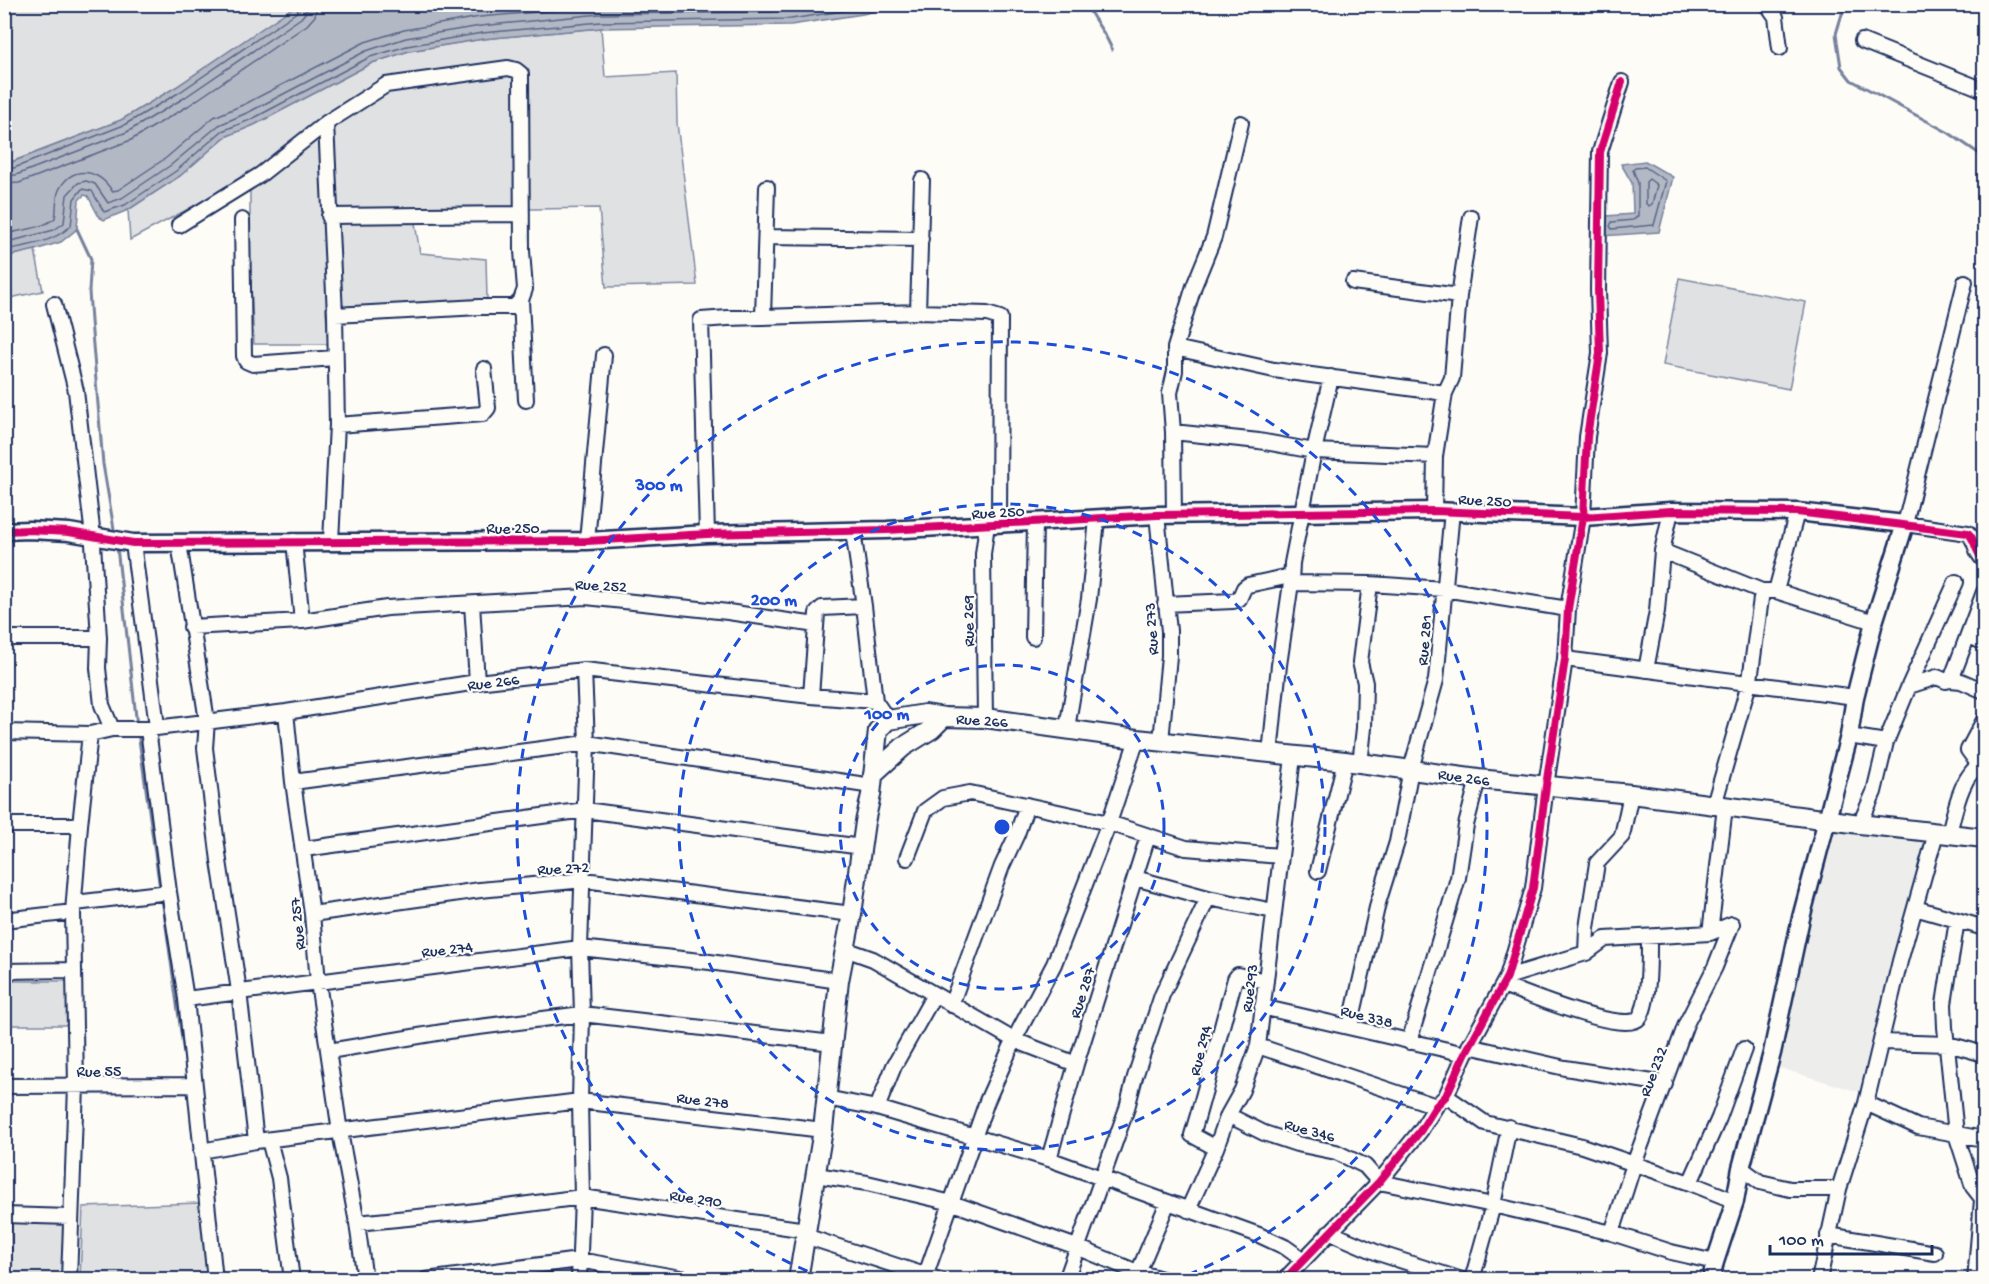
<svg xmlns="http://www.w3.org/2000/svg" width="1989" height="1284" viewBox="0 0 1989 1284" font-family="'Gochi Hand',sans-serif">
  <rect width="100%" height="100%" fill="#fdfcf7"/>
  <filter id="ink" filterUnits="userSpaceOnUse"><feTurbulence type="fractalNoise" baseFrequency=".0167" numOctaves="2"/><feDisplacementMap in="SourceGraphic" scale="12" xChannelSelector="R" yChannelSelector="G"/><feConvolveMatrix kernelMatrix="1 2 1 2 8 2 1 2 1" color-interpolation-filters="sRGB"/></filter>
  <g filter="url(#ink)">
    <path fill="#edeeec" d="M1835,828L1932,841L1866,1094L1773,1066Z"/>
    <path fill="#e0e1e3" stroke="#7e88a0" stroke-width="1.5" d="M4,5H298L176,87L121,120L11,162L4,161Z
      M601,28L605,77L676,73L677,123L697,285L606,287L599,208L413,211L420,253L486,259L487,299L326,309L328,344H254L250,269V176L130,240L128,210L180,176L225,137L254,125L372,63L409,51L483,39Z
      M35,250L43,291L5,299L4,257Z
      M1679,278L1806,302L1789,389L1663,365Z
      M5,981H68L69,1025H5Z
      M199,1203L207,1279H80L83,1207Z
      M11,1222H68L66,1279H12Z"/>
    <path fill="#b3b8c5" stroke="#76819c" stroke-width="1.5" d="M298,4H898V5L863,14L791,25L601,28L483,39L409,51L372,63L254,125L225,137L180,176L128,210L104,220L99,217L88,196L84,195L79,200L77,229L61,242L35,250L5,257V161L12,162L121,120L176,87Z
      M1645,161L1673,177L1659,232L1601,236L1606,216L1633,214L1632,183L1621,164Z"/>
    <g fill="none" stroke-linecap="round" stroke-linejoin="round">
      <path stroke="#586687" stroke-width="1.5" d="M4,167L14,168L124,125L180,92L297,12L300,4
        M1645,167L1666,181L1654,225L1612,229L1610,226L1612,222L1633,220L1638,216V183L1633,170L1635,168Z
        M4,175H16L127,132L184,98L301,18L306,12L308,4
        M1649,179L1657,185L1652,204L1649,206L1646,204V182Z
        M4,184L19,183L131,140L188,106L307,25L315,16L317,4
        M4,234C21,230 42,229 55,218C57,209 55,199 59,190C72,164 99,169 112,191L118,190L166,158L214,117L245,104L365,42L404,30L480,17L628,4
        M4,243L54,230L64,223L67,195L78,183L86,181L95,184L108,203L122,198L171,165L219,125L249,112L366,51L406,38L481,26L600,14L772,12L832,4
        M4,250C28,246 53,242 71,226L74,199L82,189L92,191L104,212L125,205L176,171L222,131L252,119L370,57L407,46L482,33L601,22L791,19L862,8L876,4"/>
      <path stroke="#76819c" stroke-width="3" d="M1086,4C1093,20 1107,34 1112,50
        M1850,4L1842,14L1836,34L1841,67L1851,80L1949,133L1984,157
        M77,229L91,259L89,291L91,321L103,464L115,535
        M117,547L137,726
        M138,732L160,889
        M162,898L188,1082"/>
      <g stroke="#1b2f5e" stroke-width="18">
        <path id="minor" d="M1767,4L1776,17L1780,48
          M1862,41L1984,90
          M326,123L335,315L337,425L331,541
          M329,216L522,214
          M242,220L244,356L246,361L253,364L335,358
          M179,225L260,175L326,123L386,85L508,68L516,70L521,74L522,251L525,289L521,300L514,307H479L335,315
          M766,237L921,239
          M1353,282L1459,296
          M1965,282L1905,524L1968,533C1977,541 1974,552 1984,560
          M521,300L526,400
          M54,304L76,391L92,528L99,638L98,668L102,705L112,729
          M918,312L922,180
          M763,317L767,187
          M1175,348L1274,370L1445,393
          M337,425L483,414L488,408L484,369
          M1173,432L1259,441L1314,451L1435,456
          M1434,511L1435,456L1445,393L1452,378L1459,296L1471,217
          M1157,515L1169,631V656L1161,741
          M1174,515L1173,432L1170,393L1175,371V348L1194,286L1214,237L1241,123
          M853,531L864,606L875,701L888,720
          M707,534L701,320L728,318L918,312L987,314L1000,318L999,524
          M294,541L302,621
          M587,541L604,355
          M133,543L157,726
          M179,543L207,721L205,748L219,861L239,991L256,1141
          M1662,551L1671,511
          M1291,583L1370,584L1444,589L1568,609
          M1776,591L1797,512
          M472,604L477,682
          M1165,604L1233,601L1239,599L1244,588L1248,585L1290,576
          M191,627L302,621L387,608L586,597L728,612L816,625
          M1968,635L1984,643
          M1033,637L1035,522
          M4,638H99
          M1565,659L1855,697
          M1646,670L1657,611L1662,551L1762,591H1776L1874,622
          M1951,680L1961,681L1984,691
          M1909,686L1956,582
          M811,696L817,613L822,608L864,606
          M286,712L293,782L312,914L318,982L340,1132L357,1223L365,1280
          M985,718L983,554L987,524
          M1067,728L1089,599L1097,519
          M148,729L169,892L186,999L215,1280
          M4,732L90,734L112,729H148L286,712L477,682L584,670L811,696L875,701
          M1849,736L1886,742L1909,686L1937,677L1946,681L1951,680L1984,592
          M1270,754L1279,665L1291,583L1292,563L1314,451L1331,377
          M1360,764L1364,728L1365,683L1360,662L1370,584
          M1979,765L1968,750L1984,720
          M293,782L587,743L872,786
          M1714,805L1750,680L1762,591
          M1860,824L1874,792L1886,742
          M4,825H80
          M1949,833C1955,811 1961,773 1984,762
          M304,849L585,810L862,847
          M907,858L925,811L943,798L970,793L1109,823L1186,848L1280,856
          M1318,871L1345,761
          M1135,878L1208,898L1274,911
          M75,903L169,892
          M1915,908L1957,920L1944,1004L1945,1027L1956,1134L1973,1187L1984,1201
          M312,914L480,890L584,880L852,914
          M4,920L73,912
          M1957,920L1984,928
          M1710,933L1725,807
          M845,949L873,959L1014,1040L1076,1064
          M1586,953L1587,928L1597,863L1622,836L1631,794
          M4,971L73,970
          M1507,977L1586,953L1605,939L1710,933L1732,924
          M1503,985C1524,993 1625,1035 1639,1018C1650,1005 1649,955 1649,937
          M186,999L580,948L710,962L839,981
          M951,1005L1002,866L1017,834L1027,805
          M1262,1007L1465,1054
          M1350,1027L1378,903L1397,842L1411,769L1436,680L1452,511
          M1409,1042L1458,878L1466,825L1478,779
          M1882,1042L1948,1044L1984,1054
          M1258,1046L1436,1106
          M1469,1046L1565,1068L1665,1084
          M329,1051L455,1030L582,1014L833,1043
          M4,1086L194,1085
          M1446,1096L1485,1123L1582,1146L1690,1183L1735,1201
          M826,1098L877,1108L1049,1159L1259,1235L1285,1247L1302,1259
          M1866,1103L1918,1127L1984,1139
          M877,1108L894,1066L934,995
          M1228,1115L1264,1133L1297,1144L1336,1152L1365,1166L1379,1182L1493,1205L1612,1233L1671,1252L1715,1262
          M269,1140L279,1178L292,1280
          M1216,1148L1192,1135C1208,1083 1220,1031 1235,979L1238,975L1266,981
          M201,1151L256,1141L580,1101L823,1130
          M1049,1159L1076,1064L1148,836
          M1741,1168L1760,1182L1790,1189H1839
          M816,1175L867,1183L952,1203L1077,1247L1137,1272L1165,1280
          M1690,1183L1719,1118L1744,1049
          M1188,1210L1216,1148L1228,1115L1242,1090L1258,1046L1293,757
          M4,1215L70,1217
          M357,1223L468,1212L582,1197L806,1230
          M1329,1232L1378,1253L1462,1280
          M1612,1233L1634,1164L1686,1024L1715,967L1732,924
          M1828,1235L1935,1253
          M805,1236L940,1280
          M69,1280L76,1086L73,912L80,825L90,734
          M426,1280L579,1260L692,1280
          M579,1280L582,1197L580,1101L582,1014L580,948L587,743L584,670
          M924,1280L987,1101L1014,1040L1054,964L1109,823L1137,739
          M1066,1280L1127,1108L1135,1077L1162,995L1208,898
          M1135,1280L1168,1202
          M1284,1280L1379,1182L1421,1130L1436,1106L1446,1096L1465,1054L1507,977L1533,888L1546,786L1565,659L1568,609L1583,517L1587,437L1600,353L1598,290L1600,152L1622,82
          M1472,1280L1493,1205L1509,1127
          M1819,1280L1839,1189L1866,1103L1900,961L1936,833
          M1975,1280L1982,1200"/>
      </g>
      <g stroke="#1b2f5e" stroke-width="21">
        <path id="tertiary" d="M4,531L29,530L69,532L133,543L587,541L707,534L887,530L1157,515L1434,511L1583,517L1671,511L1797,512L1905,524L1874,622L1855,697L1849,736L1801,918L1772,1053L1741,1168L1735,1201L1715,1262L1711,1280"/>
      </g>
      <g stroke="#1b2f5e" stroke-width="22">
        <path id="secondary" d="M873,774L903,747L932,729L944,717
          M798,1280L823,1130L839,981L852,914L865,822L871,795L878,730L888,720L925,714L944,717L985,718L1137,739L1345,761L1478,779L1631,794L1860,824L1984,838"/>
      </g>
      <use href="#minor" stroke="#fdfcf7" stroke-width="14"/>
      <use href="#tertiary" stroke="#fdfcf7" stroke-width="16"/>
      <use href="#secondary" stroke="#fdfcf7" stroke-width="18"/>
      <g stroke="#fdfcf7" stroke-width="11">
        <path id="cycleway" d="M4,531L29,530L69,532L133,543L587,541L707,534L887,530L1157,515L1434,511L1583,517L1671,511L1797,512L1968,533C1977,541 1974,552 1984,560
          M1284,1280L1379,1182L1421,1130L1436,1106L1446,1096L1465,1054L1507,977L1533,888L1546,786L1565,659L1568,609L1583,517L1587,437L1600,353L1598,290L1600,152L1622,82"/>
      </g>
      <use href="#cycleway" stroke="#d6006c" stroke-width="8"/>
    </g>
  </g>
  <g fill="none" stroke="#1d4ed8" stroke-width="3" stroke-dasharray="10 8">
    <circle cx="1002" cy="827" r="162"/>
    <circle cx="1002" cy="827" r="323"/>
    <path d="M824 1278A485 485 0 1 1 1180 1278"/>
  </g>
  <g text-anchor="middle" stroke-width="4.5" stroke-linejoin="round" paint-order="stroke">
    <g font-size="16" fill="#1b2f5e" stroke="#fdfcf7">
      <text transform="translate(1485 499) rotate(3)" y="6">Rue 250</text>
      <text transform="translate(998 511) rotate(-3)" y="6">Rue 250</text>
      <text x="513" y="533">Rue 250</text>
      <text transform="translate(601 584) rotate(3)" y="6">Rue 252</text>
      <text transform="translate(967 621) rotate(-91)" y="6">Rue 269</text>
      <text transform="translate(1150 629) rotate(-94)" y="6">Rue 273</text>
      <text transform="translate(1423 640) rotate(-85)" y="6">Rue 281</text>
      <text transform="translate(493 681) rotate(-7)" y="6">Rue 266</text>
      <text transform="translate(982 719) rotate(4)" y="6">Rue 266</text>
      <text transform="translate(1464 776) rotate(8)" y="6">Rue 266</text>
      <text transform="translate(563 867) rotate(-3)" y="6">Rue 272</text>
      <text transform="translate(296 924) rotate(-96)" y="6">Rue 257</text>
      <text transform="translate(447 948) rotate(-7)" y="6">Rue 274</text>
      <text transform="translate(1248 988) rotate(-83)" y="6">Rue293</text>
      <text transform="translate(1081 992) rotate(-72)" y="6">Rue 287</text>
      <text transform="translate(1367 1015) rotate(14)" y="6">Rue 338</text>
      <text transform="translate(1199 1050) rotate(-76)" y="6">Rue 294</text>
      <text x="99" y="1076">Rue 55</text>
      <text transform="translate(1652 1071) rotate(-69)" y="6">Rue 232</text>
      <text transform="translate(703 1099) rotate(7)" y="6">Rue 278</text>
      <text transform="translate(1310 1129) rotate(15)" y="6">Rue 346</text>
      <text transform="translate(696 1197) rotate(8)" y="6">Rue 290</text>
    </g>
  </g>
  <circle cx="1002" cy="827" r="9" fill="#1d4ed8" stroke="#fdfcf7" stroke-width="3"/>
  <g font-size="18" text-anchor="middle" font-weight="bold" fill="#1d4ed8" stroke="#fdfcf7" stroke-width="4.5" stroke-linejoin="round" paint-order="stroke">
    <text x="659" y="490">300 m</text>
    <text x="774" y="605">200 m</text>
    <text x="887" y="719">100 m</text>
  </g>
  <rect width="1989" height="1284" fill="none" stroke="#fdfcf7" stroke-width="24"/>
  <rect x="12" y="12" width="1965" height="1260" fill="none" stroke="#1b2f5e" stroke-width="2" filter="url(#ink)"/>
  <path d="M1770 1245v9h162v-9" fill="none" stroke="#1b2f5e" stroke-width="3"/>
  <text x="1779" y="1245" font-size="18" fill="#1b2f5e" stroke="#fdfcf7" stroke-width="4.5" paint-order="stroke">100 m</text>
</svg>
